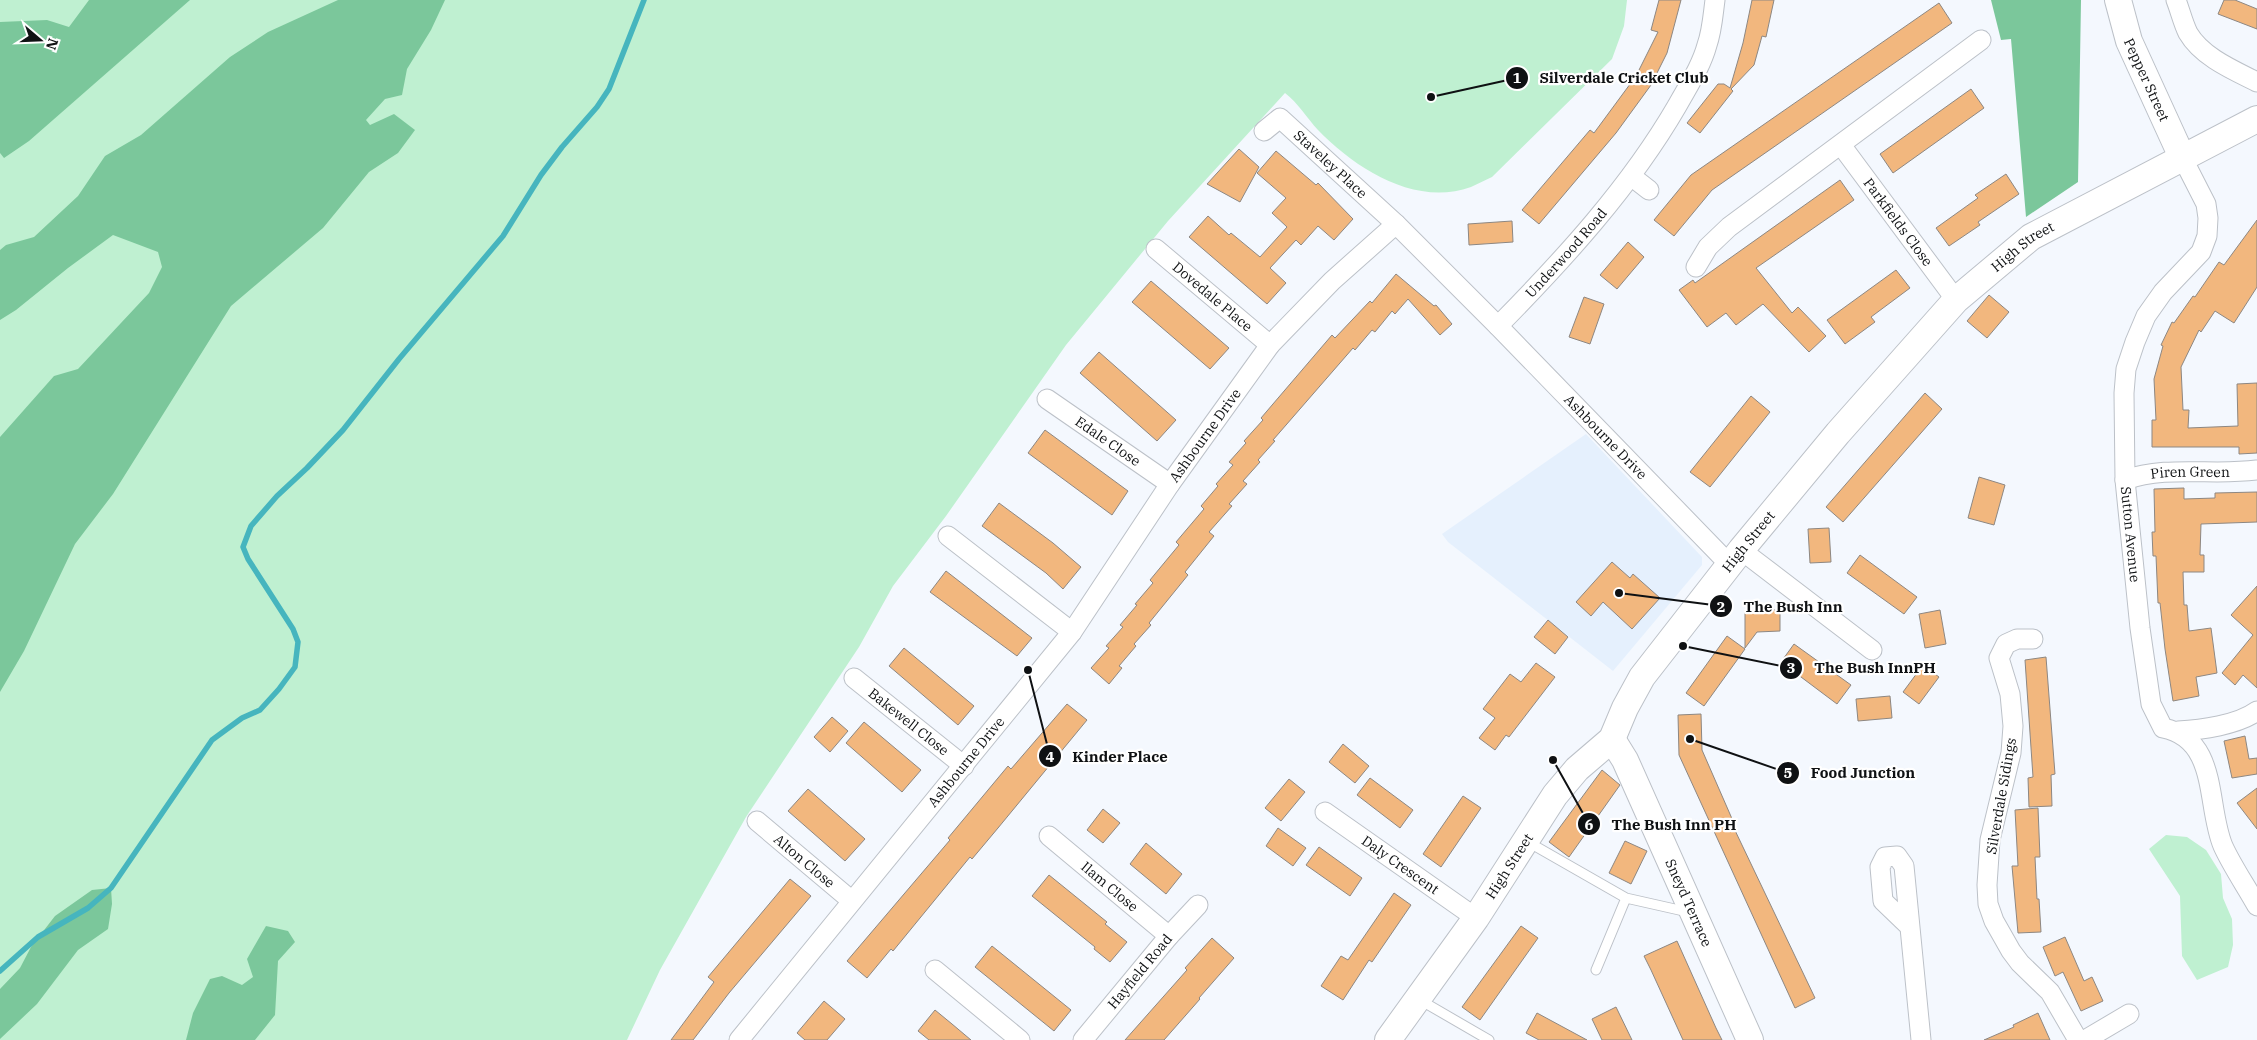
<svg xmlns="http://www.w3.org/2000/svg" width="2257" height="1040" viewBox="0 0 2257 1040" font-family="'IBM Plex Serif',serif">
  <rect width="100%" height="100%" fill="#f4f8fe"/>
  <path fill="#e5f0fd" d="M1586,434L1702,557V565L1613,671L1448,542L1442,534Z"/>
  <path fill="#bff0d1" d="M0,0H1627L1624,26L1612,59L1492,177C1485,180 1478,184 1471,187C1415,207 1356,169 1318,130C1307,118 1298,103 1285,93L1168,221L1066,345L946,516L893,586L859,647L746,817L660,970L627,1040H0Z
    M2166,835L2187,837L2206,850L2221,874L2223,898L2232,919L2233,945L2228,967L2197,980L2182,956L2180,896L2149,849Z"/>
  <path fill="#7bc79b" d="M89,0H190L29,141L4,158L0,153V22L47,20L69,27Z
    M338,0H445L431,30L407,69L402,95L385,99L366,120L370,125L394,114L415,130L398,153L369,172L323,228L231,306L113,494L75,544L24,651L0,692V437L54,376L78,369L149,293L162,267L158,252L113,235L68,268L16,310L0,320V250L6,245L34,237L78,196L105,156L141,135L230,57L268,32Z
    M1991,0H2081L2078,182L2026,217L2011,39L2001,40Z
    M111,888L112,904L108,929L78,950L37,1004L0,1039V989L20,968L31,947L55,916L92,890Z
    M266,926L288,931L295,942L278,961L275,1015L255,1040H186L193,1013L210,979L222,976L242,985L253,977L247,959Z"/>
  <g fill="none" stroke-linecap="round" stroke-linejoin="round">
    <path stroke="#46b5be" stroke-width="5.5" d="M0,971L38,937L88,908L111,888L212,740L242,718L260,710L279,689L295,667L298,642L293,629L248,559L243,547L251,526L277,496L307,468L343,430L399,359L503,236L541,175L562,147L597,107L609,89L644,0"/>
  </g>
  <path fill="#f2b77e" stroke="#8d8782" d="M1659,0H1681L1667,53L1651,85L1616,133L1539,224L1522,210L1590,130L1594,133L1636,76L1658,32L1651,30Z
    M1752,0H1774L1766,37L1762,36L1754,65L1731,89L1733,91L1700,133L1687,123L1718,84H1724L1730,88L1743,43Z
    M2224,0H2235L2257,9V29L2218,14Z
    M1939,3L1952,23L1712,190L1674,236L1654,220L1691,175Z
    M1971,89L1984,108L1893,173L1880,154Z
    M1239,149L1259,167L1240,202L1207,184Z
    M1276,151L1316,185L1318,183L1353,219L1334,240L1318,226L1301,245L1296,240L1270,268L1286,283L1267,304L1189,237L1208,216L1229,235L1231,233L1260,257L1287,227L1272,213L1286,198L1257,173Z
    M2006,174L2019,194L1978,222L1980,225L1949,246L1936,228L1978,198L1975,195Z
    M1840,180L1854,200L1756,268L1792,313L1798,307L1826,336L1809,352L1763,304L1736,325L1726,313L1707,327L1679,290L1693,280L1695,283Z
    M2257,220V287L2234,323L2215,311L2201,332L2199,330L2181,367L2183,410H2189L2188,428L2238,426L2237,384L2257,383V453L2239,454V447H2152V420H2156L2154,379L2163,346L2161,345L2172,322L2174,323L2193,296L2195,297L2219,262L2224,265Z
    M1512,221L1513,242L1469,245L1468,224Z
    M1628,242L1644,257L1617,289L1600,275Z
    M1896,270L1910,288L1871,317L1875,322L1845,344L1827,320Z
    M1396,274L1434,306L1436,305L1452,324L1440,335L1408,299L1395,314L1392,311L1375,332L1372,330L1355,350L1353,348L1273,440L1275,441L1258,460L1260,462L1243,481L1247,484L1229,504L1232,506L1209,532L1214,536L1185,572L1188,575L1149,623L1151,625L1134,644L1136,646L1119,666L1122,668L1109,684L1091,668L1109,648L1106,646L1123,627L1120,625L1137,605L1135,604L1153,583L1150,580L1179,545L1176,542L1204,509L1201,506L1218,486L1216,484L1233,465L1229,462L1246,443L1244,441L1263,420L1261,418L1332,335L1335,338L1370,301L1372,303Z
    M1151,281L1229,348L1210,369L1132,302Z
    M1989,295L2009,312L1987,338L1967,321Z
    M1584,297L1604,304L1590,344L1569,337Z
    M1099,352L1176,420L1157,441L1080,373Z
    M1925,393L1942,409L1843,522L1826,507Z
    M1751,396L1770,412L1710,487L1690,472Z
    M1045,430L1128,491L1112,515L1028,453Z
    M1979,477L2005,485L1994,525L1968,518Z
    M2184,488V499L2215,498V493L2257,492V522L2201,524L2200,555H2204V572H2183L2184,605H2187L2189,631L2211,628L2217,673L2196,677L2199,696L2173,701L2165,649L2160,603H2158L2156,556H2153L2152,532H2155L2154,489Z
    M999,503L1053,543L1081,567L1063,589L1046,573L982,526Z
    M1829,528L1831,562L1810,563L1808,529Z
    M1860,555L1917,597L1904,614L1847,573Z
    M1612,562L1630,578L1633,574L1660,598L1632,629L1603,602L1591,616L1576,602Z
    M946,571L1032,638L1017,656L930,592Z
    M2257,586V688L2243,675L2235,685L2222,673L2253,635L2231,615Z
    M1745,610H1780V631L1757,632L1745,648Z
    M1940,610L1946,644L1925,648L1919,614Z
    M1548,620L1568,637L1555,654L1534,637Z
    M1727,636L1745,649L1704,706L1686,693Z
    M1794,644L1851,685L1837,704L1781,662Z
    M904,648L974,706L958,725L889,666Z
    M2046,657L2055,774L2051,775L2052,806L2029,807L2028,778L2033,777L2025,660Z
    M1536,663L1555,677L1509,737L1506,735L1495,750L1479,738L1495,718L1483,709L1510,674L1521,682Z
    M1923,665L1939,677L1919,704L1903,692Z
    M1890,696L1892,718L1858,721L1856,699Z
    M1067,704L1087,720L998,828L972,859L970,857L893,951L891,949L867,978L847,961L950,840L948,838L1008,766L1011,769Z
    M1701,714L1702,750L1733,821L1731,822L1815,998L1795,1008L1679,755L1678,715Z
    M832,717L848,731L830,752L814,737Z
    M864,722L921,770L902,792L846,743Z
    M2245,736L2249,759L2257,758V774L2232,778L2224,741Z
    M1343,744L1369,766L1355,783L1329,762Z
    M1602,770L1620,785L1569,857L1549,842Z
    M1370,778L1413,810L1400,828L1357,795Z
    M1289,779L1305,792L1281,821L1265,808Z
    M2257,788V829L2237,803Z
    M808,789L865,839L845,861L788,811Z
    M1463,796L1481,808L1441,867L1423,854Z
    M2038,808L2040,857H2035L2037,899H2039L2041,932L2018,933L2012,866H2018L2015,810Z
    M1103,809L1120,823L1103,843L1087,830Z
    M1278,828L1306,848L1293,866L1266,846Z
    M1625,841L1647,851L1631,884L1609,873Z
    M1146,843L1182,874L1166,894L1130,864Z
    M1319,847L1362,878L1350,896L1306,865Z
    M1049,875L1107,922L1105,924L1127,942L1110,962L1094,949L1095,947L1032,896Z
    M790,879L811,896L729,993L693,1040H671L714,982L708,977Z
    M1394,893L1411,905L1372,962L1369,960L1343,1000L1321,986L1341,956L1348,960Z
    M1521,926L1538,938L1480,1020L1462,1007Z
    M2065,937L2084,981L2092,977L2103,1001L2081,1011L2063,972L2055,976L2043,947Z
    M1212,938L1234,958L1199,998L1200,999L1164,1040H1125L1187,970L1185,968Z
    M1677,941L1716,1028L1722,1040H1683L1651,970L1644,956Z
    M992,946L1071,1010L1054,1031L975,967Z
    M824,1001L845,1019L827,1040H805L797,1033Z
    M1616,1007L1632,1040H1602L1592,1019Z
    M935,1010L952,1024L971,1040H929L918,1031Z
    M1537,1013L1587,1040H1539L1526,1033Z
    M2038,1013L2050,1040H1984L2014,1027L2013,1025Z"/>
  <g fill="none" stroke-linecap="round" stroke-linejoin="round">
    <g stroke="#bcc1c8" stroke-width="11">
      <path id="lane" d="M1528,842L1626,898L1688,912
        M1596,970L1626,898
        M1420,1000L1489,1040"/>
    </g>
    <g stroke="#bcc1c8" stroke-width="21">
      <g id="street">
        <path d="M2176,0C2180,10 2183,23 2188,33C2202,57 2233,70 2257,82"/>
        <path id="s1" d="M1264,131L1280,118L1396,224"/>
        <path id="s2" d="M1841,145L1956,300"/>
        <path id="s3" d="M2182,157L2206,204L2208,218L2207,236L2201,252L2163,292L2146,316L2135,342L2126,369L2124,393L2125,480L2140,628L2151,704L2163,728C2219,739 2206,806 2223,846C2232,866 2246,886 2257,906"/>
        <path d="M1631,176L1649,190"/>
        <path id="s4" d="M1156,249L1270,345"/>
        <path d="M1696,267L1708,247L1729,227L1981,40"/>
        <path id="s5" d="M1498,326C1564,259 1630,187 1677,106C1688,86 1701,67 1707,45C1712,31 1713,15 1715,0"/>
        <path id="s6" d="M1047,399L1170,484"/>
        <path id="s7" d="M2125,480C2167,465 2213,476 2257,470"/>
        <path d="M948,536L1072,632"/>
        <path d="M1741,550L1872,650"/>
        <path d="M2033,639H2017L2006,644L1999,658L2010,694L2013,726L2011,753L1990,840L1987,885L1988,904L1994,921L2011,951L2020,963L2050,992L2078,1040"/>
        <path id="s8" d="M854,678L964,766"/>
        <path d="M2178,731C2201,730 2238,725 2257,711"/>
        <path id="s9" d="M1325,812L1476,918"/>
        <path id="s10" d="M757,821L852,901"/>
        <path id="s11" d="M1049,836L1169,936"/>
        <path d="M1909,926L1883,901L1880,867L1885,857L1897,856L1904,866L1921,1040"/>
        <path d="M935,970L1020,1040"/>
        <path id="s12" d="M739,1040L1072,632L1170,484L1270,345L1332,281L1396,224L1498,326L1730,565"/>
        <path id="s13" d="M1083,1040L1169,936L1198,905"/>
        <path d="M2085,1040L2129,1014"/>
      </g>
    </g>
    <g stroke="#bcc1c8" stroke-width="28">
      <g id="secondary">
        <path id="s14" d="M2118,0L2129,41L2182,157"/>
        <path id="s15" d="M1612,739L1625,760L1750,1040"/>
        <path id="s16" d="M1388,1040L1476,918L1555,795L1577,769L1612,739L1625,708L1642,677L1741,550L1838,433L1956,300L2031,237L2257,119"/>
      </g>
    </g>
    <use href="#lane" stroke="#fff" stroke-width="9"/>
    <use href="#street" stroke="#fff" stroke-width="19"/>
    <use href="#secondary" stroke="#fff" stroke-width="26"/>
  </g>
  <g text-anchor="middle" stroke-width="4.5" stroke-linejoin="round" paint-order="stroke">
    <g font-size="14" fill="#0f1113" stroke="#fff">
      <text dy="5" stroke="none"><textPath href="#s14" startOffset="85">Pepper Street</textPath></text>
      <text dy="5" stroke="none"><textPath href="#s1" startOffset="89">Staveley Place</textPath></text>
      <text dy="5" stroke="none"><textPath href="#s2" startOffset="96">Parkfields Close</textPath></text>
      <text dy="5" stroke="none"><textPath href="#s16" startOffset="1022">High Street</textPath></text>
      <text dy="5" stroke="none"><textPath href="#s5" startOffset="100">Underwood Road</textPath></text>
      <text dy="5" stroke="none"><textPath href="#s4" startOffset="74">Dovedale Place</textPath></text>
      <text dy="5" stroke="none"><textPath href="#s12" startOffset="764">Ashbourne Drive</textPath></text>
      <text dy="5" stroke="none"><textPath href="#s12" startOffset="1349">Ashbourne Drive</textPath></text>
      <text dy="5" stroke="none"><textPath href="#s6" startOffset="74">Edale Close</textPath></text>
      <text dy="5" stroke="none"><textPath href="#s7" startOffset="66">Piren Green</textPath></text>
      <text dy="5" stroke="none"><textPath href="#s3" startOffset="409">Sutton Avenue</textPath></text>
      <text dy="5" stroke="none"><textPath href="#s16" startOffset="618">High Street</textPath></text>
      <text dy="5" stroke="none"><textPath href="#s8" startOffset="70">Bakewell Close</textPath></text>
      <text dy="5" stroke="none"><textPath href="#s12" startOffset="359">Ashbourne Drive</textPath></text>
      <text transform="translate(2001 796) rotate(-80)" y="5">Silverdale Sidings</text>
      <text dy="5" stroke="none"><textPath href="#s10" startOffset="62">Alton Close</textPath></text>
      <text dy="5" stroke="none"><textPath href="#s9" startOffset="92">Daly Crescent</textPath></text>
      <text dy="5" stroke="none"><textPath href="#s16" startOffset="212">High Street</textPath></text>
      <text dy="5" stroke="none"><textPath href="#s11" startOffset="79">Ilam Close</textPath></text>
      <text dy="5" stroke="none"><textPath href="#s15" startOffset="181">Sneyd Terrace</textPath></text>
      <text dy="5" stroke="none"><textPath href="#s13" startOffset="89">Hayfield Road</textPath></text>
    </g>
  </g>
  <path fill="none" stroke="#0f1113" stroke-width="2" d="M1431 97L1517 78M1619 593L1721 606M1683 646L1791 668M1028 670L1050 756M1690 739L1788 773M1553 760L1589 824"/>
  <g fill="#0f1113" stroke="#fff" stroke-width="2">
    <circle cx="1431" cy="97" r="5"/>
    <circle cx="1619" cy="593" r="5"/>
    <circle cx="1683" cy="646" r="5"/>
    <circle cx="1028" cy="670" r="5"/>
    <circle cx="1690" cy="739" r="5"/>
    <circle cx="1553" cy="760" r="5"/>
    <circle cx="1517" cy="78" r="12"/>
    <circle cx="1721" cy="606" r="12"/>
    <circle cx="1791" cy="668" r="12"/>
    <circle cx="1050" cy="756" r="12"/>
    <circle cx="1788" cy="773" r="12"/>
    <circle cx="1589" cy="824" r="12"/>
  </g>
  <g font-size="15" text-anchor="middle" font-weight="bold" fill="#fff">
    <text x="1517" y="83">1</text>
    <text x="1721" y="612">2</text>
    <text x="1791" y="673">3</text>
    <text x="1050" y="762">4</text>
    <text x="1788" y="778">5</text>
    <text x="1589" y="830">6</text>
  </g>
  <g font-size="15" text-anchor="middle" font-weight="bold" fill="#0f1113" stroke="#fff" stroke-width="4.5" stroke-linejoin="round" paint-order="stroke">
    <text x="1624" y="83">Silverdale Cricket Club</text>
    <text x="1793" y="612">The Bush Inn</text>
    <text x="1875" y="673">The Bush InnPH</text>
    <text x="1120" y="762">Kinder Place</text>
    <text x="1863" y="778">Food Junction</text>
    <text x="1674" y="830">The Bush Inn PH</text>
  </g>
  <g transform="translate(40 40) rotate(109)" stroke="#ffffff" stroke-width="4" paint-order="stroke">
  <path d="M0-4L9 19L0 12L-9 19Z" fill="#0f1113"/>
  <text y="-8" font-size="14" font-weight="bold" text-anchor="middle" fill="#0f1113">N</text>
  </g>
</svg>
